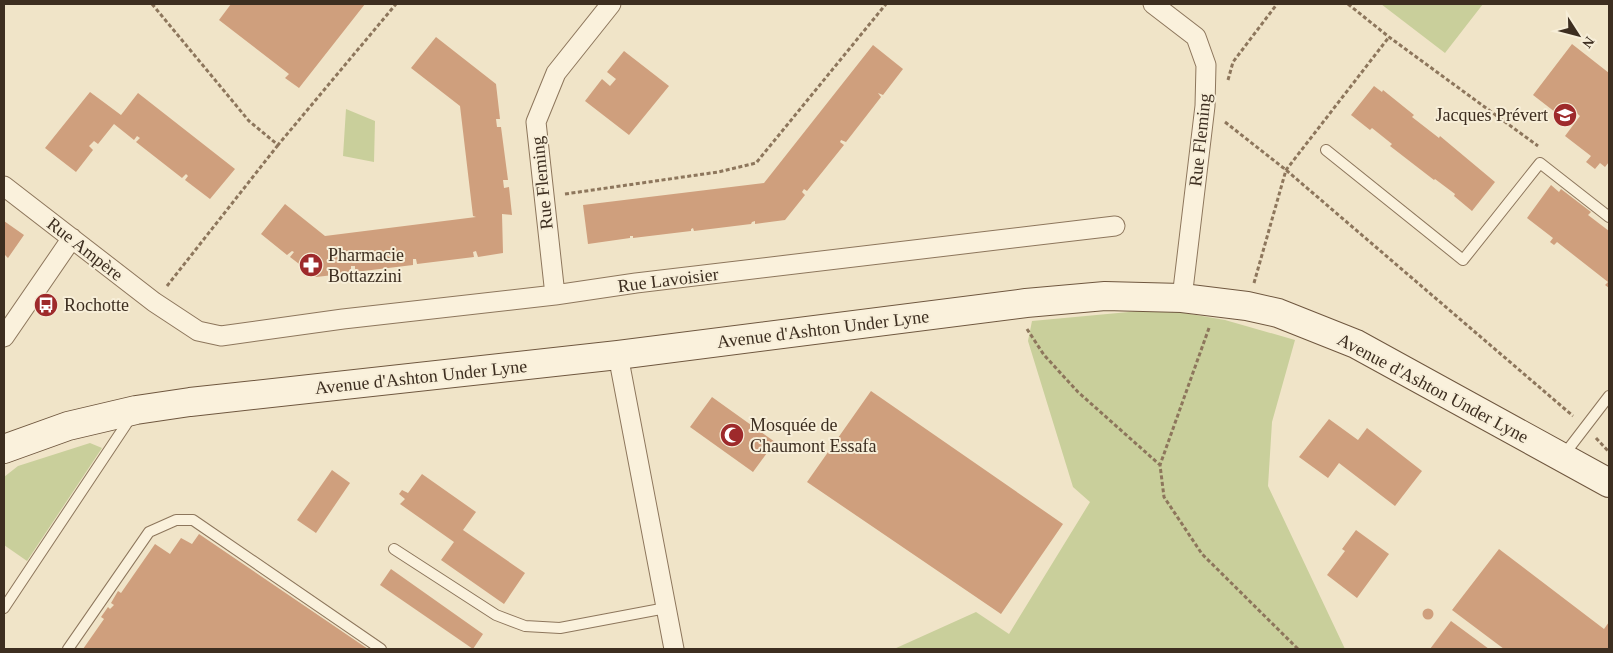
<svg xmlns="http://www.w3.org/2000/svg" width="1613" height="653" viewBox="0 0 1613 653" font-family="Georgia,serif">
  <rect width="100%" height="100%" fill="#f0e4c8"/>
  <path fill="#c9cf9b" d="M1381,4H1483L1445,53Z
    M346,109L375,121L374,162L343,156Z
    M1161,309L1225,320L1295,340L1272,422L1268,486L1345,649H894L976,612L1009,634L1090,502L1073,487L1028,341L1032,321Z
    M90,443L102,448L27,561L4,545V477L18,466Z"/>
  <path fill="#cf9f7d" d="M231,4H365L299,88L285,78L289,74L219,20Z
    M436,37L496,84L500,119H496L497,127H501L508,180H503L504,188L509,187L512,215L502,214L503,253L478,257L476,251L473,252L474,257L417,264L416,259H413V265L355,272V266H351V273L316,277L290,257L294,252L292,251L287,255L261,234L285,204L325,236L476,217L473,216L460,106L411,68Z
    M1572,44L1609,73V162L1605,167L1600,163L1595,169L1586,162L1591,156L1565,136L1580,116L1572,109L1564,119L1533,95Z
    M873,45L903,69L883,95L878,93L881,97L846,142L841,140L840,142L844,145L807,191L804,189L802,192L805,195L785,220L755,224V221L752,222L751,224L694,231L693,228L691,229V231L633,238V236H630V238L588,244L583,205L764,183Z
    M624,51L669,86L629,135L585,101L602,79L610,86L616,79L607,72Z
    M1374,86L1382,92L1383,90L1414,115L1412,117L1439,138L1440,136L1495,182L1472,211L1454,196L1455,194L1435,179L1434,180L1390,146L1392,144L1372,128L1370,130L1351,115Z
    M90,92L121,115L138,93L235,169L210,199L185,180L188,176L186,174L182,178L136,142L140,138L137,136L134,140L114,124L98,144L94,141L89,146L93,150L76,172L45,148Z
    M1551,185L1559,192L1561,189L1591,212L1588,215L1609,231V288L1605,285L1608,282L1557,242L1554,245L1550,242L1553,238L1527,218Z
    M4,221L24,235L8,258L5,255L4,257Z
    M871,391L1063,524L1001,614L807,482Z
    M712,397L775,442L753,472L690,427Z
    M1329,419L1358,440L1367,428L1422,471L1395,506L1339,463L1328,478L1299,457Z
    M332,470L350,483L316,533L297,520Z
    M422,474L476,512L463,530L525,573L504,604L441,560L454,542L400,504L405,499L399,494L402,490L408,493Z
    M1356,530L1389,554L1357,598L1327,575L1345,551L1342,549Z
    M199,534L368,649H83L104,619L101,617L108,607L110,609L114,605L111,603L118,591L121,593L155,544L170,554L181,538L192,544Z
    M1499,549L1604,629L1609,622V649H1504L1452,610Z
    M391,569L483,634L473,649L380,585Z
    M1422.5 614a5.5 5.5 0 1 1 11 0a5.5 5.5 0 1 1-11 0Z
    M1451,621L1489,649H1430Z"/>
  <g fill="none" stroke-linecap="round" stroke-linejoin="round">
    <g stroke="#8d765c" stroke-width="12">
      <path id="lane" d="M1326,150L1463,260L1540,163L1609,217
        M1563,456L1609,396
        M394,549L496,615L525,626L560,628L666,608
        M4,608L131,417
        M68,649L149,532L176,520H193L381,649"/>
    </g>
    <g stroke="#8d765c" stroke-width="21">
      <path id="street" d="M1153,4L1196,37L1206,65L1205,106L1182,298
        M4,186L154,302L198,331L221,336L343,319L555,295L636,283L1115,226
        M555,295L536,122L556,73L611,4
        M4,337L72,238
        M618,355L674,649"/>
    </g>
    <g stroke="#6f573f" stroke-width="30">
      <path id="secondary" d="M4,449L68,426L136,410L190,402L618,355L1026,303L1105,296L1182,298L1247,306L1278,313L1356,344L1609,483"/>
    </g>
    <path stroke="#8d765c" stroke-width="3" stroke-dasharray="4 2.5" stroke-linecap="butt" d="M152,4L249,121L278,145L396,4
      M1348,4L1389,37L1538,146
      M1228,80L1233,62L1277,4
      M1225,122L1286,170L1573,416
      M565,194L718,172L756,163L886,4
      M1254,283L1286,170L1389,37
      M167,286L278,145
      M1209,328L1160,465L1164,497L1202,554L1298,649
      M1027,329L1044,355L1078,392L1160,465
      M1596,438L1609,452"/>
    <use href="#lane" stroke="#faf1dc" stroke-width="10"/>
    <use href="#street" stroke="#faf1dc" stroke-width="19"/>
    <use href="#secondary" stroke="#faf1dc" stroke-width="28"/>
  </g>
  <defs>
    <g id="school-disc" transform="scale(1.25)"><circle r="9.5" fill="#9e2a2b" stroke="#f7eed8"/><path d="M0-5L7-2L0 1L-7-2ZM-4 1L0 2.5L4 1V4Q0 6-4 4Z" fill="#fff"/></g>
    <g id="pharmacy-disc" transform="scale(1.25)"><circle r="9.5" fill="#9e2a2b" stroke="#f7eed8"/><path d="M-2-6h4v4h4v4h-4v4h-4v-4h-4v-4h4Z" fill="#fff"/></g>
    <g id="bus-disc" transform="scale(1.25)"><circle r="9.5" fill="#9e2a2b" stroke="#f7eed8"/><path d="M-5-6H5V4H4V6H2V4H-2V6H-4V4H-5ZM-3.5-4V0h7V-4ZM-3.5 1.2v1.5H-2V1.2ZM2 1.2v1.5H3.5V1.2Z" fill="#fff"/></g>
    <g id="mosque-disc" transform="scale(1.25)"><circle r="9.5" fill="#9e2a2b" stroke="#f7eed8"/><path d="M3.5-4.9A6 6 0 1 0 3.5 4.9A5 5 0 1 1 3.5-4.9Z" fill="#fff"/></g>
  </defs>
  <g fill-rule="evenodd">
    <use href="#school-disc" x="1565" y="115"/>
    <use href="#pharmacy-disc" x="311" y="265"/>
    <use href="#bus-disc" x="46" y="305"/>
    <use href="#mosque-disc" x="732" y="435"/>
  </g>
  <g text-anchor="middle" stroke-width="4" stroke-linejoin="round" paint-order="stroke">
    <g font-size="18" fill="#3d2e20" stroke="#f7eed8" text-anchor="start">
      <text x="1548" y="121" text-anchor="end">Jacques Prévert</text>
      <text x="328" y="261">Pharmacie<tspan x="328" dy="21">Bottazzini</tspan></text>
      <text x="64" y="311">Rochotte</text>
      <text x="750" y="431">Mosquée de<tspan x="750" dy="21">Chaumont Essafa</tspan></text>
    </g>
    <g font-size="18" fill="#3d2e20" stroke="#f7eed8">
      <text transform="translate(1200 140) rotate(-84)" y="6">Rue Fleming</text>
      <text transform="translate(542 183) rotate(-96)" y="6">Rue Fleming</text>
      <text transform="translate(85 249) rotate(38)" y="6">Rue Ampère</text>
      <text transform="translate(668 280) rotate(-7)" y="6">Rue Lavoisier</text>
      <text transform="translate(823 329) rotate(-7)" y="6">Avenue d'Ashton Under Lyne</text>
      <text transform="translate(421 377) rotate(-6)" y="6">Avenue d'Ashton Under Lyne</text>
      <text transform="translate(1433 388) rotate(28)" y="6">Avenue d'Ashton Under Lyne</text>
    </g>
  </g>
  <rect width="1613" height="653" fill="none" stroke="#3d2e20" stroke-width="10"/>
  <g transform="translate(1578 35) rotate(126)" stroke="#f7eed8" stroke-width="4" paint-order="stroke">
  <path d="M0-4L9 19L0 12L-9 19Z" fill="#3d2e20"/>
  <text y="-8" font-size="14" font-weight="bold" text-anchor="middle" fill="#3d2e20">N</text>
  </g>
</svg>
